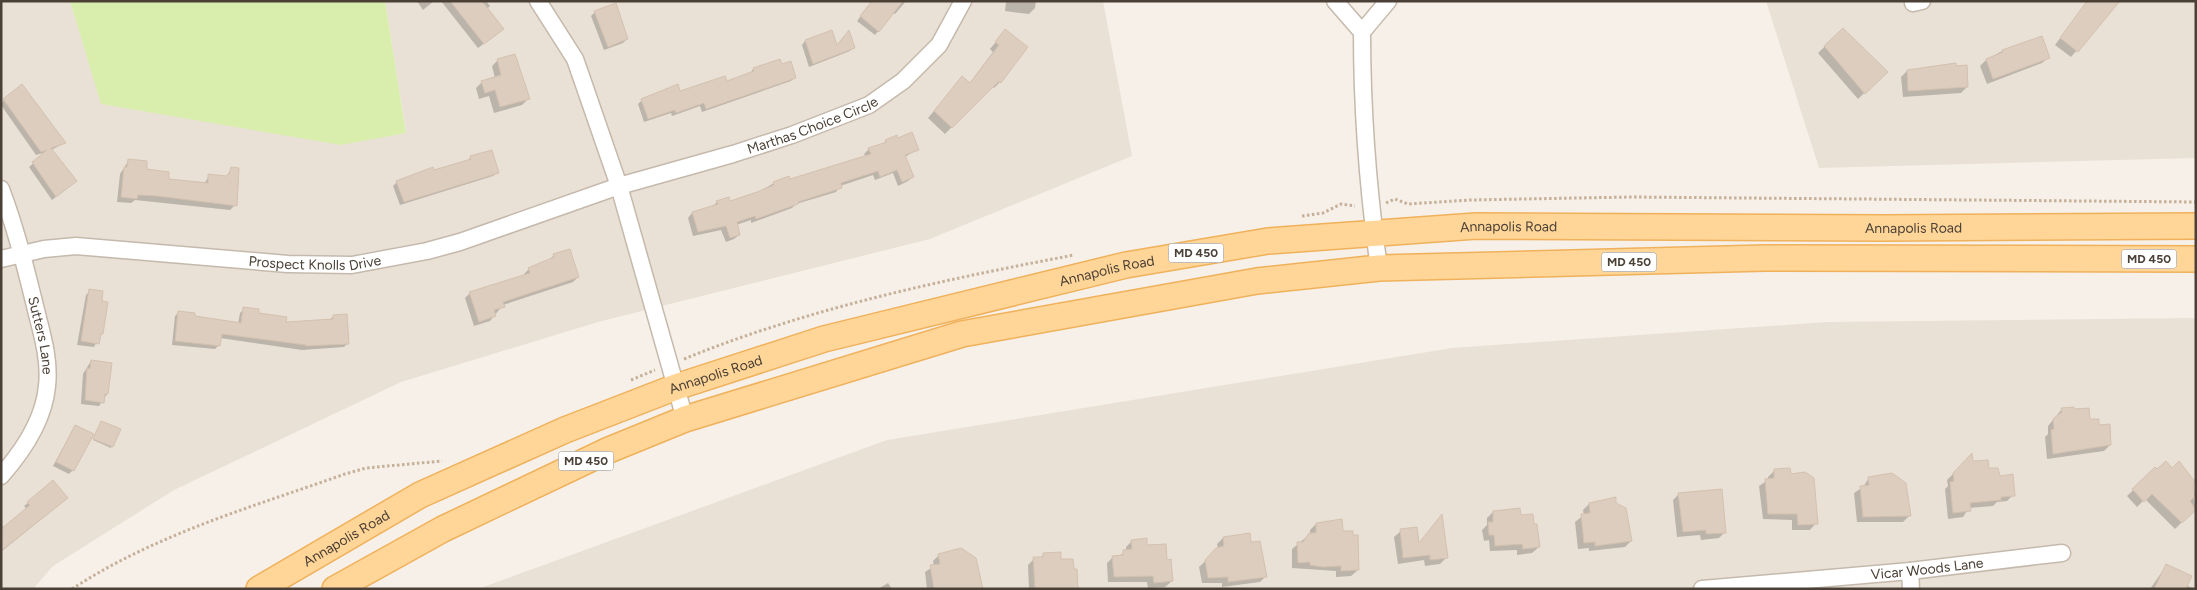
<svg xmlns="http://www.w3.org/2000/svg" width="2197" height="590" viewBox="0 0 2197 590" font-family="Figtree,sans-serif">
  <rect width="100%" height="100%" fill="#f6f0e8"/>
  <path fill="#eae1d6" d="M1,1H70L102,104L406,132L385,1H1103L1132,156L930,239L598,322L401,382L174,490L53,566L33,589H1Z
    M1766,1H2196V158L1819,168Z
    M2196,318V589H478L887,440L1452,348L1827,322Z"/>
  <path fill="#d9eead" d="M70,1H385L406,133L341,145L101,104Z"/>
  <path fill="#0003" d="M417,1H434L423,10Z
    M441,1H486L490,6L487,9L497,34L478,48Z
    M872,1H906L895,14L893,13L875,35L857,21Z
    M1006,1H1036L1035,8L1029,14L1005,11Z
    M2084,6H2115L2071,57L2055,45Z
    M595,12L627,39L623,43L604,50L591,16Z
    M1843,29L1886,72L1858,99L1818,53Z
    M1005,31L1000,82L994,88L992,86L945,134L928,118L957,84H969L993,52L990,49Z
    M2041,38L2049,57L2042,63L1987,84L1980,66L1986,60L2002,51Z
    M805,41L836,47H854L850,51L809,67L802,45Z
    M498,60L528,99L522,105L494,113L489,96L479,99L476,88L482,82L495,78L492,66Z
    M781,65L795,77L791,81L702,112L700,106L672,116L671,113L644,122L638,104L642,100L726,82L750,74L753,69Z
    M1955,65L1967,87L1961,93L1903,97L1901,77L1907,71Z
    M4,99L65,143L51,150L71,185L52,200L29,167L46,152L36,155L1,105Z
    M897,139L918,149L905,157L913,177L908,181L898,186L893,173L875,180L873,175L840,186L836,192L796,204L792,208L751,223V220L736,225L739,235L734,239L726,242L721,230L693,236L688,218L692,213L712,207L717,202L729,203L757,193L774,183L789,180L866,157L864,154L869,149L882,145L886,141Z
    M471,157L497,173L493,176L400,205L393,186L397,182L467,161Z
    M129,160L167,181L204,184L209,176L226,177L232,168L235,205L230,210L135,200L131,203L117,202L120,174Z
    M554,255L578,277L573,282L503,305L490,321L474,326L465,298L470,293L525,276L524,274L529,269L548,261Z
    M90,291L102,333L94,347L77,345L86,295Z
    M244,309L285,323L329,320L334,316L348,343L344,347L302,350L220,338L219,345L215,349L172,345L175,316L179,312L193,317L238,324L240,313Z
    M91,361L107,394L99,406L81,404L83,374Z
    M2062,409L2098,426L2110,445L2104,451L2047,459L2045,437L2048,434V426Z
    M100,424L112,446L111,448L93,440Z
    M75,426L73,470L69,474L53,466Z
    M1971,456V463L2000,477L2013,495L2007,501L1997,502L1993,506L1969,508L1963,517L1948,519L1945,489L1948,486L1947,480Z
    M2155,469L2192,485L2195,509L2175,529L2145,499L2137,507L2127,496Z
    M1774,471L1789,475L1816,523L1810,530H1792V520L1763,519L1759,486L1768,480V477Z
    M1869,478L1909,516L1903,522H1857L1854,493L1863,487Z
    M1679,494L1725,532L1719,538L1701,540L1700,535L1677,537L1673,500Z
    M62,502L1,552V525L5,528L27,509L24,506L28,503Z
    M1589,504L1631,541L1625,547L1589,551V548L1578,549L1575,522L1584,515L1583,510Z
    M1493,512L1520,516L1539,547L1532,553L1517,555V550L1490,551L1489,540L1484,541L1482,530L1487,525V518Z
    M1316,524L1341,532L1358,570L1351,576L1336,577V571L1292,568V549L1310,534V530Z
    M1401,531L1418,545L1446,558L1440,564L1425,566L1424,560L1398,564L1394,537Z
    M1223,538L1250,544L1266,576L1260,582L1222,587V583H1202L1199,567L1218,549L1217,544Z
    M1132,541L1146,546L1166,561L1172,581L1165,587L1148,588L1147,582H1108L1107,563L1113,557L1119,556L1126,551V547Z
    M939,555L981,589H927L925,572L934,566L933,561Z
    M1043,555L1060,561L1077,589H1029L1028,565L1034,559L1040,558Z
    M2166,566L2186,585L2194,589H2150Z
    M888,583L892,589H878Z"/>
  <path fill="#dccdbf" stroke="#d4c1af" d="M450,1H482L504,29L484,44Z
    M872,1H903L879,32L860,16Z
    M2087,1H2120L2078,52L2060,38Z
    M616,3L628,39L608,47L594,11Z
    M1843,28L1888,72L1865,94L1824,46Z
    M1005,29L1028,47L1001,83L999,81L952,128L934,111L962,76L970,83L999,45L995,42Z
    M832,30L837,45L849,30L855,48L813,64L805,40Z
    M2042,36L2050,58L1993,79L1986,59L2003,52L2002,50Z
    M515,54L530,99L500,107L495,90L485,93L481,81L501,75L497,59Z
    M780,59L782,64L791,61L796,78L706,109L704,103L676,113L675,110L648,119L641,99L678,84L680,91L725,76L727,81L754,71L753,68Z
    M1956,63V66L1967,65L1968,87L1908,91L1907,70Z
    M22,84L66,143L51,148L77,181L56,197L32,162L47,150L41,152L3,99Z
    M912,132L919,150L905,155L914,177L902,182L897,170L880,177L878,171L841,183L842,188L798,202V204L756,219L755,216L737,222L740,235L730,238L726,226L698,232L692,212L718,204L716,201L729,197L730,201L757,192L774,185L773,182L789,176L790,179L871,154L868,148L887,142L885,140L897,135L898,138Z
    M492,150L499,173L404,202L396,181L433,167L434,170L471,159L470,156Z
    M128,159L147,161V169L169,172V179L208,183V174L226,176L229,174L231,167L239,168L237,206L157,196L138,195L137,199L121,197L124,167H127Z
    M570,249L579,277L503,302L505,307L494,310L496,316L479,322L469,292L530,273L528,268L554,257L553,254Z
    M89,289L103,291L102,301L108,302L103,334H101L99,344L81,341Z
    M243,307L259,309V313L287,317L286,322L333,319V315L347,314L349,344L306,346V345L222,334L220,346L175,341L178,311L195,313V316L241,323Z
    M91,360L112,363L108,394H105L104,403L85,400L87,368L90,369Z
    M2074,407V409L2089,408L2090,419H2099V425L2110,424L2111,445L2053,454L2051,430L2054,429L2053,419L2062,412L2061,408Z
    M101,421L121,429L113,447L93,439Z
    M75,425L94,434L74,471L56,462Z
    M1972,453L1973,461L1988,460L1989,468H1998L2000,476L2013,474L2015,496L2001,497V500L1970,503L1971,511L1953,513L1950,482L1954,481L1953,473Z
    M2166,461L2172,468L2179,461L2196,483L2193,485L2195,496L2190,501L2196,510L2182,523L2152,494L2144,502L2132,489L2155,467L2157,469Z
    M1790,468L1791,474L1805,472L1814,478L1818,524L1798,525L1797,514H1768L1765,479L1774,478V469Z
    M1892,473L1906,483L1911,516L1863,517L1860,486L1869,485L1868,477Z
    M53,480L68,498L1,551V529L30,505L27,502Z
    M1722,489L1726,533L1706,534V530L1683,532L1678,493Z
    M1616,497V503L1626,508L1632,541L1595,546V542L1584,543L1581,514L1590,513L1589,503Z
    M1520,508L1521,515L1533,514L1534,524H1537L1540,547L1523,549L1522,544L1495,546L1494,535H1489L1488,522H1493V511Z
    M1442,514L1448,558L1430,560V555L1403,558L1400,529L1417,527L1419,543Z
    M1342,519L1343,531H1353V535H1358L1359,570L1341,571V566L1323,567L1310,565V562L1298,563L1297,542H1303L1309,533H1316V523Z
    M1250,533L1251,542L1260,541L1267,577L1228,582V577L1208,578L1205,560L1216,548L1224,546L1223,537Z
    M1147,538V545L1166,544L1167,560L1171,559L1173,581L1154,583L1153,576L1114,577L1112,556L1123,555V550L1132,549L1131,540Z
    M961,548L976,558L983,589H934L930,565L940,564L938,554Z
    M1061,552V559H1073L1074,569H1077L1078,589H1035L1033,557H1043V553Z
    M2166,564L2192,576L2186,589H2154Z"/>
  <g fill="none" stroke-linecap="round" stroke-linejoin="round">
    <g stroke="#c5b9ac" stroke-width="19">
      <g id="street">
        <path d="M538,1L575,59L582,79L619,186L685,419"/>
        <path d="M1335,1L1362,32C1362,111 1368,190 1379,268"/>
        <path d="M1913,3L1922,1"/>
        <path d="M1362,32L1388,1"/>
        <path id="s1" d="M1,189C16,229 26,269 36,310C42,334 50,360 47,386C44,420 23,451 1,476"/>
        <path id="s2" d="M1,259L44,249L76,246L288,264L352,265L427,251L460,242L619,186L733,154L792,135L869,105L903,81L939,45L963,1"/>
        <path d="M1910,571L1911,589"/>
        <path id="s3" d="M1702,589L1910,571L2062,553"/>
      </g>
    </g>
    <g stroke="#f0b15b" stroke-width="28">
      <g id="primary">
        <path id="s4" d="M259,589L420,495L565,430L676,387L824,339L1126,265L1268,241L1476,226L1884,228L2196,226"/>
        <path d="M335,589L443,529L609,450L685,419L962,334L1257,281L1379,268L1765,258L2196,259"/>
      </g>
    </g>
    <path stroke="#c6b099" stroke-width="3" stroke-dasharray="2.5 2.5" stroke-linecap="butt" d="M1386,203L1395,199L1408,204L1470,200L1632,197L2196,202
      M1302,216L1323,213L1341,204L1355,206
      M684,359C809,308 942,280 1074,255
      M631,380L655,370
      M72,589C156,534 252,507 345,474L366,468L442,461"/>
    <use href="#street" stroke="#fff" stroke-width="16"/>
    <use href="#primary" stroke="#ffd598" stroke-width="25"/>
  </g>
  <g text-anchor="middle" stroke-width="4" stroke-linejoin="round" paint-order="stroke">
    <g fill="#fff" stroke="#807972" stroke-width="1">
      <rect x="1168.5" y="243.5" width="55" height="19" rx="4"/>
      <rect x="2121.5" y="249.5" width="55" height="19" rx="4"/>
      <rect x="1601.5" y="252.5" width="55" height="19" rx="4"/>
      <rect x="558.5" y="451.5" width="55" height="19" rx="4"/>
    </g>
    <g font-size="12" font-weight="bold" fill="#4a4036">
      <text x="1196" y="257">MD 450</text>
      <text x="2149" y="263">MD 450</text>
      <text x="1629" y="266">MD 450</text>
      <text x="586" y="465">MD 450</text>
    </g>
    <g font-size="14" fill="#4a4036" stroke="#fff">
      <text dy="5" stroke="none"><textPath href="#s2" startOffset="835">Marthas Choice Circle</textPath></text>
      <text dy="5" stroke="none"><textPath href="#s4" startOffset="1316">Annapolis Road</textPath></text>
      <text dy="5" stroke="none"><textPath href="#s4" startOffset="1721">Annapolis Road</textPath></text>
      <text dy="5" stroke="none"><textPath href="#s2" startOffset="316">Prospect Knolls Drive</textPath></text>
      <text dy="5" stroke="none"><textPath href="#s4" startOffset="911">Annapolis Road</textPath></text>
      <text dy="5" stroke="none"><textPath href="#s1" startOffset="152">Sutters Lane</textPath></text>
      <text dy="5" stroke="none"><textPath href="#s4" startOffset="506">Annapolis Road</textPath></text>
      <text dy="5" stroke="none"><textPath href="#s4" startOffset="101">Annapolis Road</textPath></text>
      <text dy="5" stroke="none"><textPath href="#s3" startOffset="226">Vicar Woods Lane</textPath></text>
    </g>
  </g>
  <rect width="2197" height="590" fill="none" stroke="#4a4036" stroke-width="5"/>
</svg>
